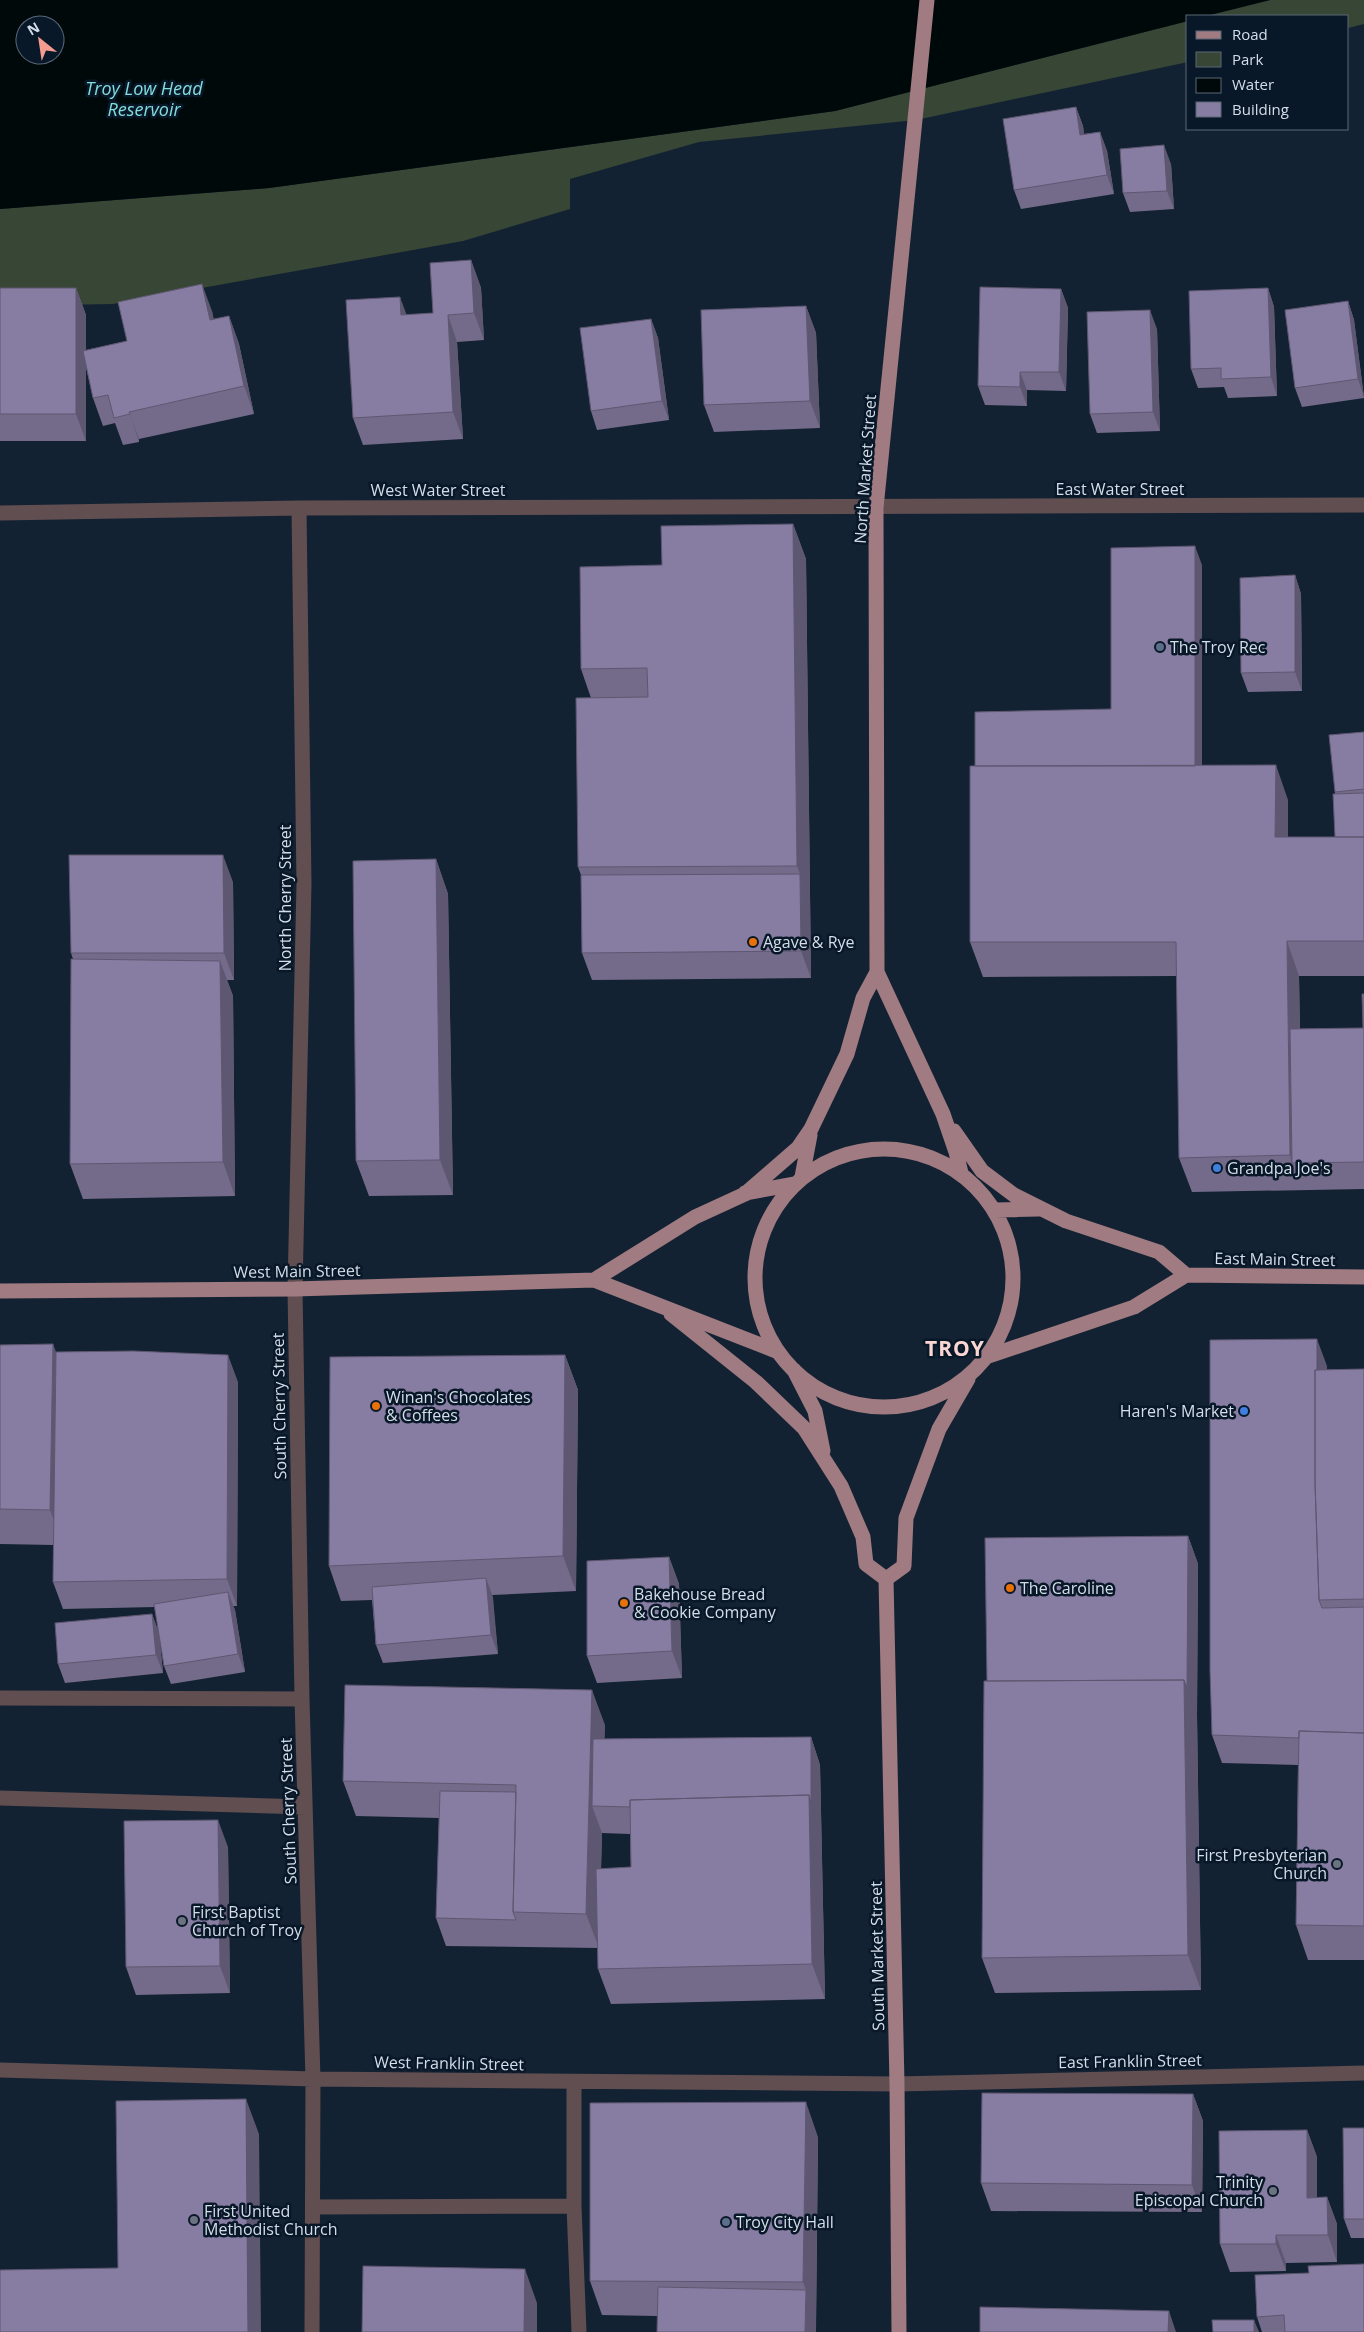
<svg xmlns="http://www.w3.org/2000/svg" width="1364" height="2332" viewBox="0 0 1364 2332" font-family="'Open Sans',sans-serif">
  <rect width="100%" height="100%" fill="#132232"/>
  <path fill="#374635" d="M1270,0H1364V24L1348,28V16H1206Z
    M1188,21V62L916,120L699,142L570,179V209L463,241L113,304L0,306V209L269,188L835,111Z"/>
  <path fill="#000909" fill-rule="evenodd" d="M0,0H1270L1206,16H1188V21L835,111L269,188L0,209ZM25,25H55V55H25Z"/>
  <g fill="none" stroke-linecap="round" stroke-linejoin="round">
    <path stroke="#614e51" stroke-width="15" d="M299,508L304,884L295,1289L302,1699L313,2079L312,2332
      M0,513L299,508L1364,505
      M0,1698L302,1699
      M0,1798L305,1807
      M0,2070L313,2079L897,2084L1364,2073
      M574,2206L579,2332
      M313,2207L574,2206V2082"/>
    <path stroke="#a07b81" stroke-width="15" d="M927,0L876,508L877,972L943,1114L956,1152L961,1173
      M954,1131L982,1171L1014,1195L1066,1221L1159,1252L1186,1275
      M755 1278a129 129 0 1 1 258 0a129 129 0 1 1-258 0Z
      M802,1177L810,1135
      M745,1193L795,1184
      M995,1210L1038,1209
      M1186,1275L1364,1277
      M594,1280L695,1217L745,1194L798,1148L811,1129L847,1054L863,998L877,972
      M0,1291L295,1289L594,1280L776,1351
      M671,1314L756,1382L804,1428L841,1486L863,1537L866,1564L886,1579
      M986,1357L1134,1307L1186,1275
      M794,1370L815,1411L823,1451
      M886,1579L897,2084L899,2332
      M886,1579L904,1566L906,1518L939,1429L968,1379"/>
  </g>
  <path fill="#746b8a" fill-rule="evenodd" d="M1076,107L1083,126L1084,134L1100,132L1107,151L1114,194L1021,209L1014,190Z
    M1171,164L1174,209L1130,212L1123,193Z
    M471,260L481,288L484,340L457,342L463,439L363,445L353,418L406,315L433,313Z
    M0,288H76L86,315V350L127,341L212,311L213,319L229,316L239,344L254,414L139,439V442L123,445L115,423L103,426L93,398L86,367V441H0Z
    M1268,288L1274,307L1277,396L1228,398L1224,387L1198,388L1191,369Z
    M1061,289L1068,308L1066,391L1027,390V406L985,405L978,386Z
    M1348,301L1354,320L1364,398L1302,407L1295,388Z
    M806,306L816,333L820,428L714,432L704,405Z
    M651,319L658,338L669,420L597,430L591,411Z
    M1157,329L1160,431L1097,433L1090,414Z
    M793,524L806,559L811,978L592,980L582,953L581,875L578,867L591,698L581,669L662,565Z
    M1202,565V766L1288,800V837H1335V792L1364,732V976H1299L1300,1029L1363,1028L1364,994V1189L1192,1192L1179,1158L1177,976L983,977L970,942L975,766L1111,709Z
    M1295,575L1301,594L1302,691L1248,692L1241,673Z
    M436,859L448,894L453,1195L369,1196L356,1161Z
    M233,882L234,980H227L233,996L235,1196L83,1199L70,1164L73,959L71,953Z
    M0,1345L56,1352L238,1382L237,1606H233L235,1610L245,1672L171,1684L164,1666L155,1607L63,1609L53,1582V1545L0,1544Z
    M565,1355L578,1390L576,1591L492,1595L498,1654L383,1663L376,1645L372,1600L341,1601L329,1566Z
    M1327,1366V1370L1364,1369V1960H1308L1296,1925L1298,1765L1222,1763L1212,1735Z
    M1188,1536L1198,1564L1197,1715L1201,1990L995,1993L982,1958L987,1681Z
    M669,1557L679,1584L682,1678L597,1683L587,1656Z
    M152,1614L159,1633L163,1673L65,1683L58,1664Z
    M605,1725L604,1739L811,1737L820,1765L825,1999L611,2004L598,1969V1948L446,1946L436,1918L439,1818L356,1816L343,1781ZM602,1833L630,1834L631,1867L601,1869Z
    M228,1847L230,1993L136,1995L126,1967Z
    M1193,2094L1203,2121L1202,2212L991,2211L981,2183Z
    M1364,2128V2238H1351L1344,2219Z
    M1307,2130L1317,2157V2198L1327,2197L1337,2224V2262L1286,2263V2271L1230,2272L1220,2244Z
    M818,2137L816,2332L657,2316L602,2315L590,2281Z
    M1309,2273L1364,2332H1262L1257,2317Z"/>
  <path fill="#5e5771" d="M1076,107L1083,126L1087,153L1080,135Z
    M1100,132L1107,151L1114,194L1107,175Z
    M1164,145L1171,164L1174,209L1167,191Z
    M471,260L481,288L484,340L474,313Z
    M202,284L212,311L220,347L210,320Z
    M76,288L86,315V441L76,414Z
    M1268,288L1274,307L1277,396L1271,377Z
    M1061,289L1068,308L1066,391L1059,372Z
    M400,297L410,324L401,315Z
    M1348,301L1354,320L1364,397L1358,379Z
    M806,306L816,333L820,428L810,401Z
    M1150,310L1157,329L1160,431L1153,412Z
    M448,315L457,342L463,439L453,412Z
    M229,316L239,344L254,414L244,386Z
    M651,319L658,338L669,420L662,401Z
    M1020,372L1027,390V406L1020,387Z
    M129,412L139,439V442L130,414Z
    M793,524L806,559L811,978L801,951L800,874L797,866Z
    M1195,546L1202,565V801L1195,782Z
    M1295,575L1301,594L1302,691L1295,672Z
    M1276,765L1288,800V872L1275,837Z
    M223,855L233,882L234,980L224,953Z
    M436,859L448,894L453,1195L440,1160Z
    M1287,941L1299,976L1302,1163H1292L1290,1155Z
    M220,961L233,996L235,1196L223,1162Z
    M1317,1339L1327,1366L1328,1518L1318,1491Z
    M53,1344L66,1379L63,1545L50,1510Z
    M228,1355L238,1382L237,1606L227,1579Z
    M565,1355L578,1390L576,1591L563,1556Z
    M1188,1536L1198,1564L1197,1715L1201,1990L1188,1955L1184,1680Z
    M669,1557L679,1584L682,1678L672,1651Z
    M486,1578L493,1597L498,1654L491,1635Z
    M228,1592L235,1610L245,1672L238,1654Z
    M152,1614L159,1633L163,1673L156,1655Z
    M592,1690L605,1725L603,1806H592L602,1833L599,1948L586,1914Z
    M811,1737L820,1765L825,1999L812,1964L809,1795Z
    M218,1820L228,1847L230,1993L220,1966Z
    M1193,2094L1203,2121L1202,2212L1192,2185Z
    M246,2099L259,2134L261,2332H248Z
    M806,2102L818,2137L816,2317L803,2282Z
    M1307,2130L1317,2157V2225L1307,2198Z
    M1327,2197L1337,2224V2262L1328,2235Z
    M1276,2235L1286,2263V2271L1276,2244Z
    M525,2269L537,2303V2332H524Z
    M806,2290L816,2317V2332H805Z
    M1169,2311L1176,2332H1168Z
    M1254,2320L1259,2332H1254Z"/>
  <path fill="#877ca1" stroke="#5e5771" d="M1076,107L1080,135L1100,132L1107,175L1014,190L1003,119Z
    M1164,145L1167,191L1123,193L1120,149Z
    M471,260L474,313L448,315L453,412L353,418L346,300L400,297L401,315L433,313L430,263Z
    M202,284L210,320L229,316L244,386L129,412L130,414L114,418L108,395L93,398L83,351L127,341L118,302Z
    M980,287L1061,289L1059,372H1020V387L978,386Z
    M0,288H76V414H0Z
    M1268,288L1271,377L1221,379V368L1191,369L1189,291Z
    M1348,301L1358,379L1295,388L1285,310Z
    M806,306L810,401L704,405L701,310Z
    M1150,310L1153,412L1090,414L1087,312Z
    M651,319L662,401L591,411L580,328Z
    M793,524L797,866L578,867L576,698L648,697L647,668L581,669L580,567L662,565L661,526Z
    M1195,546V766H975V712L1111,709V548Z
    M1295,575V672L1241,673L1240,578Z
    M1364,732V789L1335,792L1329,735Z
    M1276,765L1275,837H1364V941H1287L1290,1155L1179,1158L1176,942H970V766Z
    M1364,793V837H1335L1333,794Z
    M69,855H223L224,953H71Z
    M436,859L440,1160L356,1161L353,861Z
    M800,874L801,951L582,953L581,875Z
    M71,959L220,961L223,1162L70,1164Z
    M1362,994H1364V1162L1292,1163L1290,1029L1363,1028Z
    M1317,1339V1370H1315V1483L1319,1600L1322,1608L1364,1607V1733L1299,1731V1738L1212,1735L1210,1671V1340Z
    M53,1344L50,1510L0,1509V1345Z
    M133,1351L228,1355L227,1579L53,1582L56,1352Z
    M565,1355L563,1556L329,1566L330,1357Z
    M1364,1369V1599L1319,1600L1315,1483V1370Z
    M1188,1536L1187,1688L1184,1680L987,1681L985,1538Z
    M669,1557L672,1651L587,1656V1561Z
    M486,1578L491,1635L376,1645L372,1587Z
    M228,1592L238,1654L164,1666L154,1604Z
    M152,1614L156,1655L58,1664L55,1623Z
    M1184,1680L1188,1955L982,1958L984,1681Z
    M345,1685L592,1690L586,1914L513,1912L516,1785L343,1781Z
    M1299,1731L1364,1733V1926L1296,1925Z
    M811,1737V1803L809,1795L630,1800V1807L592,1806L593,1739Z
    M440,1791L516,1792L513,1912L516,1920L436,1918Z
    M809,1795L812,1964L598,1969L596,1869L631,1867L630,1800Z
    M218,1820L220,1966L126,1967L124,1821Z
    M982,2093L1193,2094L1192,2185L981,2183Z
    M246,2099L248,2332H0V2270L118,2268L116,2101Z
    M806,2102L803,2282L590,2281V2103Z
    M1343,2128H1364V2219H1344Z
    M1307,2130V2198L1327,2197L1328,2235H1276V2244H1220L1219,2131Z
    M1364,2264V2332H1285L1284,2315L1257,2317L1255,2275L1309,2273L1308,2266Z
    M363,2266L525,2269L524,2332H362Z
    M658,2287L806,2290L805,2332H657Z
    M980,2307L1169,2311L1168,2332H980Z
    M1212,2320H1254V2332H1213Z"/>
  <g fill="#5c6f8a" stroke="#091828" stroke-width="2">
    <circle cx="1160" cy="647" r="5"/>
    <circle cx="726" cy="2222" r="5"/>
  </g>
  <g fill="#e8710a" stroke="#091828" stroke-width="2">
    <circle cx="753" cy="942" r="5"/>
    <circle cx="376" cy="1406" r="5"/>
    <circle cx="1010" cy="1588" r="5"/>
    <circle cx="624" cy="1603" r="5"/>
  </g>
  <g fill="#3f7fe0" stroke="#091828" stroke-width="2">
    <circle cx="1217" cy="1168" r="5"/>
    <circle cx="1244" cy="1411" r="5"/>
  </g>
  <g fill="#6b7280" stroke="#091828" stroke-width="2">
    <circle cx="1337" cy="1864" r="5"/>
    <circle cx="182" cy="1921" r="5"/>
    <circle cx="1273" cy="2191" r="5"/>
    <circle cx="194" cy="2220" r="5"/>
  </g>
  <g text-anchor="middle" stroke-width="5" stroke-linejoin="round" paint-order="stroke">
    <g font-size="16" fill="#d4deea" stroke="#091828">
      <text transform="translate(865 469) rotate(-86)" y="6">North Market Street</text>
      <text x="1120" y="495">East Water Street</text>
      <text x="438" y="496">West Water Street</text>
      <text transform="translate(285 898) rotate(-90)" y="6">North Cherry Street</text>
      <text transform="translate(1275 1259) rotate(1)" y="6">East Main Street</text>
      <text transform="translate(297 1271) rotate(-1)" y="6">West Main Street</text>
      <text transform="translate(279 1406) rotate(-91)" y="6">South Cherry Street</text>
      <text transform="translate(288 1811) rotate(-92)" y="6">South Cherry Street</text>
      <text transform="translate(877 1956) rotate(-91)" y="6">South Market Street</text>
      <text transform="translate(1130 2061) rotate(-1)" y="6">East Franklin Street</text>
      <text transform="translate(449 2063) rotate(1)" y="6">West Franklin Street</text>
    </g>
    <g font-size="16" fill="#d4deea" stroke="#091828" text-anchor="start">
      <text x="1170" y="653">The Troy Rec</text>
      <text x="763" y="948">Agave &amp; Rye</text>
      <text x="1227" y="1174">Grandpa Joe's</text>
      <text x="386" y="1403">Winan's Chocolates<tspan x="386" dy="18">&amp; Coffees</tspan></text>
      <text x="1234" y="1417" text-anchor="end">Haren's Market</text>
      <text x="1020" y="1594">The Caroline</text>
      <text x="634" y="1600">Bakehouse Bread<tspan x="634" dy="18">&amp; Cookie Company</tspan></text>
      <text x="1327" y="1861" text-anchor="end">First Presbyterian<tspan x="1327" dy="18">Church</tspan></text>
      <text x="192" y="1918">First Baptist<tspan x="192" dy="18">Church of Troy</tspan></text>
      <text x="1263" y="2188" text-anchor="end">Trinity<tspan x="1263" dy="18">Episcopal Church</tspan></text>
      <text x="204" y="2217">First United<tspan x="204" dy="18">Methodist Church</tspan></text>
      <text x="736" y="2228">Troy City Hall</text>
    </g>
    <g font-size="18" font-style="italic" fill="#83dddd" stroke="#091828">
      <text x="144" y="95">Troy Low Head<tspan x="144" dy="21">Reservoir</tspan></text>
    </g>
    <g font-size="21" font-weight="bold" letter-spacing="1" fill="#fad7d2" stroke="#091828">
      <text x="955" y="1356">TROY</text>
    </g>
  </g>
  <rect x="1186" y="15" width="162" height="115" fill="#091828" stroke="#5a6776"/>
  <rect x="1196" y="31" width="25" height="8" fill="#a07b81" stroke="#5a6776"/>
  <text x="1232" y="40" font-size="15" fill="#d4deea">Road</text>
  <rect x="1196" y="52" width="25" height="15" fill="#374635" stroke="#5a6776"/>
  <text x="1232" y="65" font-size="15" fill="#d4deea">Park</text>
  <rect x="1196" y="78" width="25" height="15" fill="#000909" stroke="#5a6776"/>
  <text x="1232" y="90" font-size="15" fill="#d4deea">Water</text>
  <rect x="1196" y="102" width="25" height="15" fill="#877ca1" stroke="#5a6776"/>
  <text x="1232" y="115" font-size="15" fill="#d4deea">Building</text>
  <g transform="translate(40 40) rotate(330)"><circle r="24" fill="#091828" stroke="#5a6776"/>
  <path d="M0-4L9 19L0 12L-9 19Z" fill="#f59c91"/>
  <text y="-8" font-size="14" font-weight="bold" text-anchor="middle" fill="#d4deea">N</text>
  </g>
</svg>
